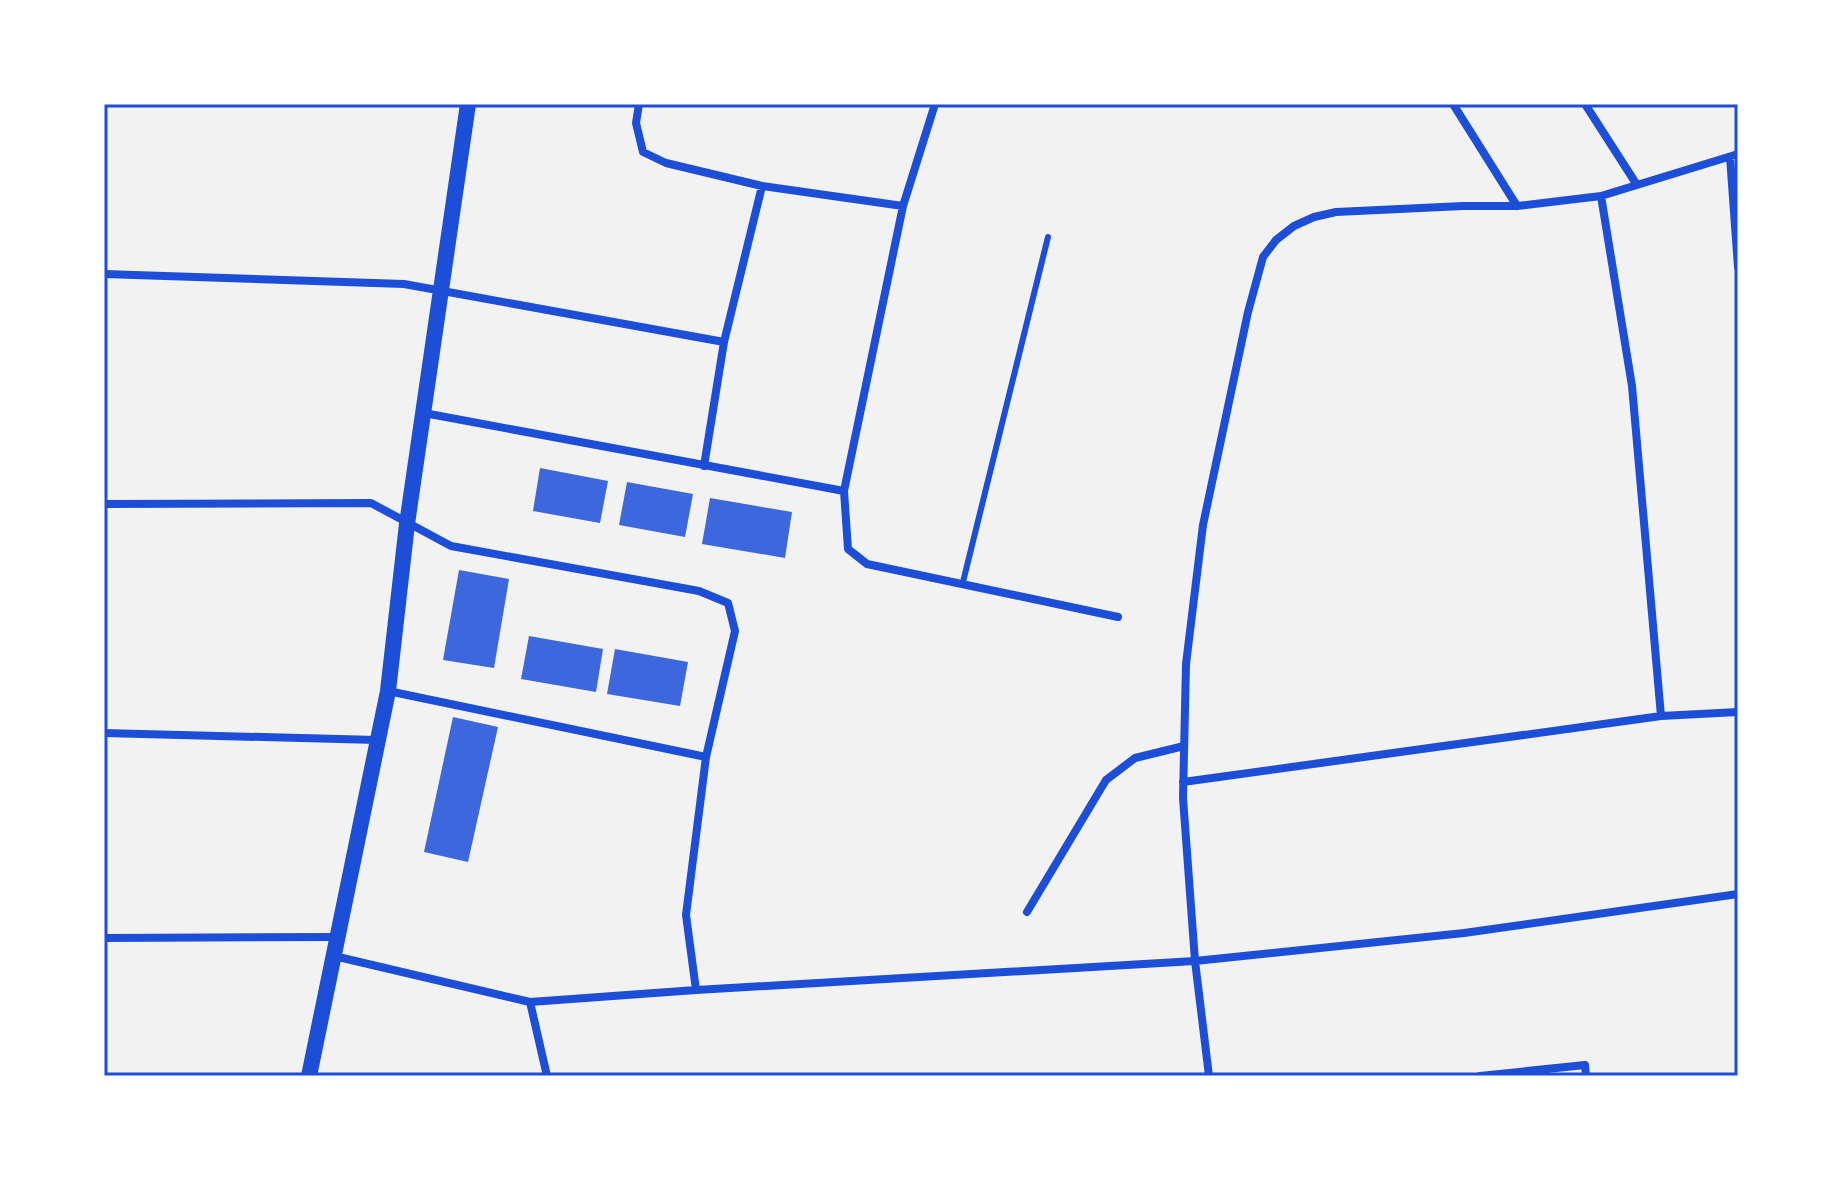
<svg xmlns="http://www.w3.org/2000/svg" width="1842" height="1180" viewBox="0 0 1842 1180" font-family="Jost,sans-serif">
  <rect width="100%" height="100%" fill="#f2f2f2"/>
  <path fill="#3d67dc" d="M540,468L608,481L600,523L533,511Z
    M627,482L693,494L685,537L619,525Z
    M710,498L792,512L785,558L702,544Z
    M459,570L509,579L494,668L443,660Z
    M529,636L603,649L596,692L521,679Z
    M615,649L688,662L680,706L607,694Z
    M453,717L498,727L468,862L424,852Z"/>
  <g fill="none" stroke-linecap="round" stroke-linejoin="round">
    <path stroke="#1d4ed8" stroke-width="6" d="M963,582L1048,237"/>
    <path stroke="#1d4ed8" stroke-width="8" d="M639,104L636,123L643,152L666,163L762,186L903,206
      M935,104L903,206L844,491L848,549L867,564L1118,617
      M1453,104L1517,206
      M1585,104L1637,185
      M1730,157L1738,267
      M1601,196L1632,386L1661,716
      M104,274L404,284L724,342
      M424,413L844,491
      M704,466L724,342L762,186
      M104,504L371,503L451,546L699,591L728,603L735,631L706,757L686,915L696,990
      M388,691L706,757
      M104,733L377,740
      M1183,782L1661,716L1738,712
      M1027,912L1106,780L1135,758L1184,746
      M104,938L337,937
      M334,956L530,1002L696,990L1195,961L1464,933L1738,894
      M530,1002L547,1076
      M1209,1076L1195,961L1183,798L1186,664L1203,525L1248,312L1263,257L1276,240L1294,226L1314,217L1336,212L1463,206H1517L1601,196L1738,154
      M1480,1076L1585,1065L1586,1076"/>
    <path stroke="#1d4ed8" stroke-width="16" d="M309,1076L388,691L407,524L468,104"/>
  </g>
  <rect width="1842" height="1180" fill="none" stroke="#ffffff" stroke-width="212"/>
  <rect x="106" y="106" width="1630" height="968" fill="none" stroke="#1d4ed8" stroke-width="3"/>
</svg>
